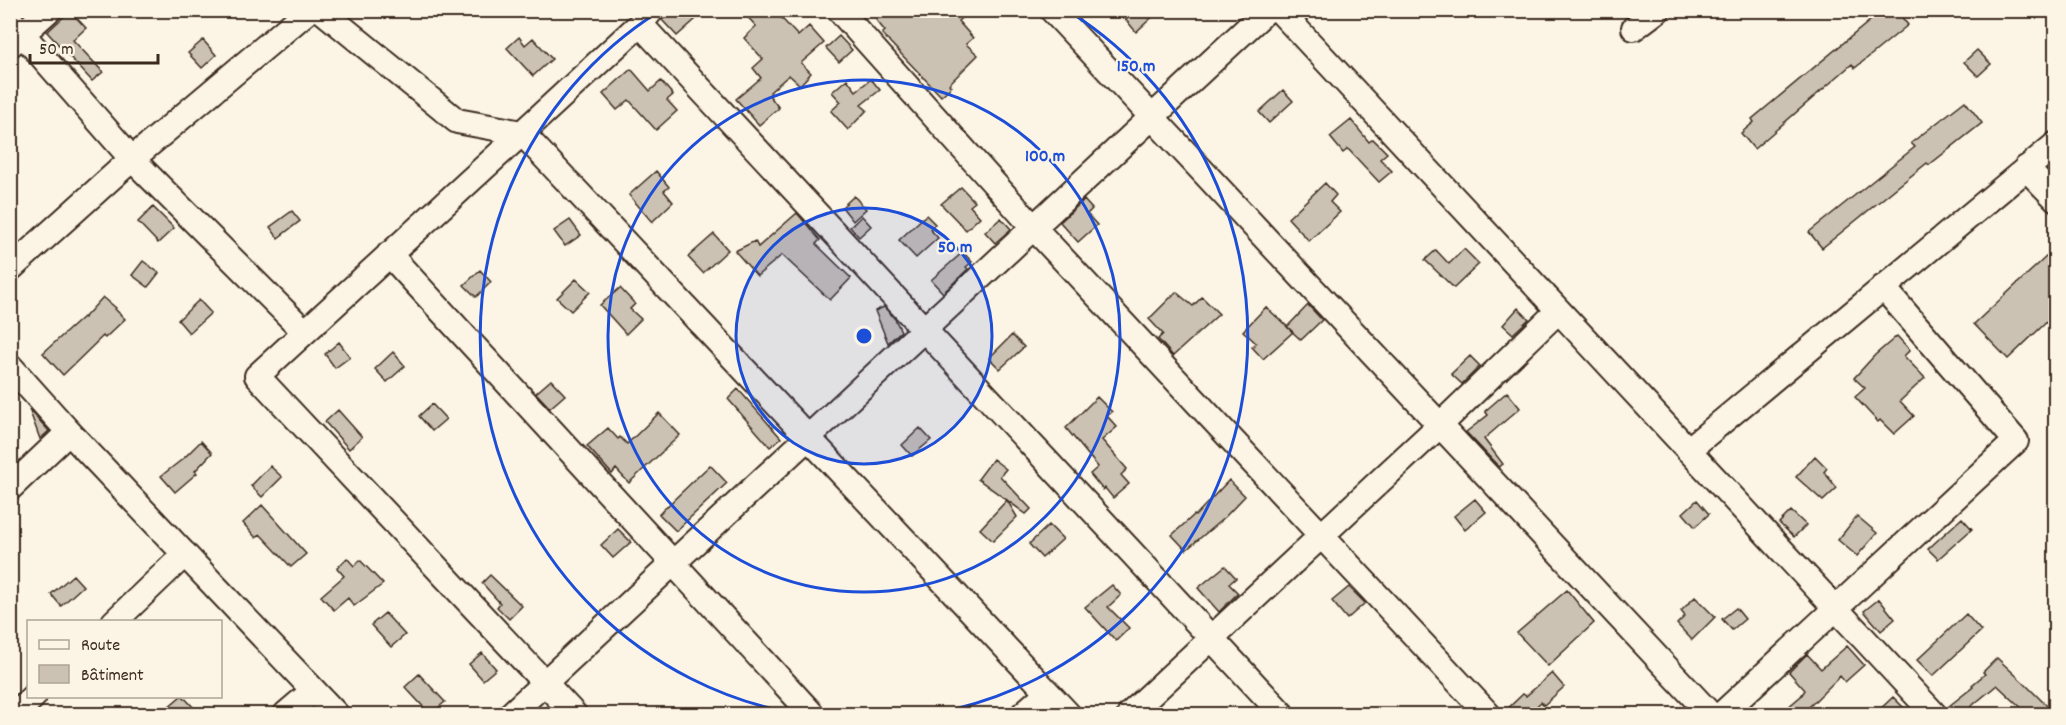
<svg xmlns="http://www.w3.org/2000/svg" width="2066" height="725" viewBox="0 0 2066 725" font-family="Dekko,sans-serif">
  <rect width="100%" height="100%" fill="#fcf5e5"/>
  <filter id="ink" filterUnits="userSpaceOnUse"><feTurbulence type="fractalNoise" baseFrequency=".0167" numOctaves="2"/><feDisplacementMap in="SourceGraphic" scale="12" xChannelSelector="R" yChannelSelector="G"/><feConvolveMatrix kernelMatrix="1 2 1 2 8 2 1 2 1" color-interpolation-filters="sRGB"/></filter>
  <g filter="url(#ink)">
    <path fill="#ccc2b3" stroke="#3b2a1e" stroke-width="1.5" d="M673,10H706L677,36L662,20Z
      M741,10H774L798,36L809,26L824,43L801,63L811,73L800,85L789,75L770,92L771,93L769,95L779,108L759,125L736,99L761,78L753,68L763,59L744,38L756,26Z
      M876,10H970L958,21L973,38L966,44L978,55L949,84L951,87L941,96L882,34L885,31L876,20L881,16Z
      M1118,10H1160L1136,32Z
      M1883,10H1896L1908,25L1855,68L1852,64L1754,149L1741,133L1754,122L1752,119Z
      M70,11L86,28L73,40L103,72L92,81L47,32Z
      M839,36L852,50L839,62L826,48Z
      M519,37L525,45L533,38L552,59L533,76L507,48Z
      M203,40L216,55L202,68L188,53Z
      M1977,50L1991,64L1978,76L1964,62Z
      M631,69L650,91L661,81L673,95L667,100L677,111L656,130L629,100L617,110L603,94Z
      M847,79L856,91L871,79L880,90L861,105L867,110L848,130L831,111L841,102L832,92Z
      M1283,90L1293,101L1269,123L1259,112Z
      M1965,101L1982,123L1929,165L1927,163L1822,248L1809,232L1915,147L1911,143Z
      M1351,120L1369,142L1373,139L1387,153L1380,159L1392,171L1379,182L1348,149L1343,153L1330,137Z
      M656,171L669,187L664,191L673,202L652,222L629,195Z
      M1325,183L1336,195L1330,202L1340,212L1309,241L1288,218Z
      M961,187L975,202L970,206L980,217L966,230L941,204Z
      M854,196L866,209L853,221L842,207Z
      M1084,200L1092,209L1087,214L1097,225L1078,242L1060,222Z
      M153,207L174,228L158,243L138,222Z
      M292,211L300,221L278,238L270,227Z
      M797,213L820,240L816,244L851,278L830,300L782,255L757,276L735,251L755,241L758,247Z
      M926,215L935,224L930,229L938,238L916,258L899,240Z
      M862,216L871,226L859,237L850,227Z
      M1001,218L1011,229L995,243L985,232Z
      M570,220L581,235L565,246L554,231Z
      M714,234L728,250L703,273L688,257Z
      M1464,249L1479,264L1454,288L1425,260L1436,250L1449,264Z
      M963,252L972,262L966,267L968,269L943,293L931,280Z
      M2048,255L2055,263V314L2008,359L1974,324Z
      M143,261L159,273L148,287L132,275Z
      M480,270L491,282L476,297L464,285Z
      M576,279L590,292L571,311L557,298Z
      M620,288L635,304L630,309L641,319L626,334L600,305Z
      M1176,292L1193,306L1202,297L1219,314L1173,356L1158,339L1163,334L1149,319Z
      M103,297L116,308L115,309L125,319L105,338L103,336L63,375L43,353L83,317L84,318Z
      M199,300L211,313L189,333L178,320Z
      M1308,305L1322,320L1301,340L1287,327Z
      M884,307L895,319L901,331L888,343L875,311Z
      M1266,307L1293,332L1263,359L1252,347L1256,343L1243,331Z
      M1518,308L1529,319L1513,334L1503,325Z
      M1012,335L1024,347L1000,369L989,358Z
      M1897,336L1910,350L1904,356L1925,378L1900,401L1914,416L1894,434L1880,420L1878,422L1855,397L1865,388L1854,378L1875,355Z
      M339,342L350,357L335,368L325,354Z
      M393,352L405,366L387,382L375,369Z
      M1470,356L1480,366L1462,384L1451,374Z
      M551,380L565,395L550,408L536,393Z
      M738,389L781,438L770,447L728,399Z
      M1507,392L1520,408L1484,439L1503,464L1499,467L1466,432L1488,415L1485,411Z
      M1097,397L1112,412L1107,416L1117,427L1102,440L1127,469L1121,475L1129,484L1113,498L1105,488L1103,490L1090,474L1098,467L1066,428Z
      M432,404L446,419L432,431L419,416Z
      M29,409L49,431L40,439Z
      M338,410L362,437L349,449L325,422Z
      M659,413L680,435L629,483L616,469L612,474L587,446L608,428L618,439L620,437L627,444Z
      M920,428L931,440L912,456L902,445Z
      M201,441L212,453L195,471L197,473L175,492L161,476L184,458Z
      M1815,456L1827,468L1824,472L1837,488L1823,501L1796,477Z
      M993,459L1006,469L1000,476L1031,509L1026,514L978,479Z
      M710,465L727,483L676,531L659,514Z
      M270,466L282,477L262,497L251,486Z
      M1229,480L1245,496L1225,517L1186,550L1172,535L1194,515L1195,516Z
      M1475,499L1486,512L1465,530L1454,516Z
      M1007,500L1017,517L993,541L980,529Z
      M1697,500L1709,514L1695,527L1683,513Z
      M262,505L306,554L291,567L260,534L256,538L243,523Z
      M1791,511L1806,525L1794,537L1779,523Z
      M1857,516L1877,533L1857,556L1838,540Z
      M1962,518L1972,529L1938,559L1928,549Z
      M1049,525L1063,539L1042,558L1029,544Z
      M618,529L631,542L613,558L601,545Z
      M347,558L354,566L360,560L383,584L354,606L348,598L334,610L321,596L344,576L337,568Z
      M1225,566L1236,578L1229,584L1238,593L1219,612L1198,588Z
      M73,575L83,586L61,606L51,594Z
      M490,575L522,606L509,619L497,607L500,603L482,583Z
      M1112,585L1121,595L1108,607L1129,628L1116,641L1085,607Z
      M1349,587L1365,603L1347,619L1332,601Z
      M1567,590L1594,623L1548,666L1517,633Z
      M1695,597L1715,617L1692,640L1677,624L1685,616L1681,611Z
      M1879,599L1895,619L1881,631L1864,611Z
      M1736,608L1745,619L1732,630L1722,619Z
      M385,613L405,635L391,647L371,625Z
      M1966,614L1981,631L1933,676L1917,660Z
      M1847,646L1864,665L1845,682L1840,676L1802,714H1780L1801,696L1805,690L1789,672L1807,654L1821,669Z
      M482,653L496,669L483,680L469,664Z
      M1997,658L2024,683L2055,714H2028L1997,685L1962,714H1956L1949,706L1973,687L1972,685L1985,674L1983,672Z
      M1552,673L1564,687L1544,705L1541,702L1528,714H1502L1523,694L1526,696Z
      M419,674L445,702L430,714L405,687Z
      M181,696H183L194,708L187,714H160Z
      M1893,697L1903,707L1895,714H1875Z"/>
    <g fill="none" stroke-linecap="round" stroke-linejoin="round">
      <g stroke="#3b2a1e" stroke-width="28">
        <path id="minor" d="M321,10L457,121L522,133
          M652,10L640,24L522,133L1068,714
          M839,10L1034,228L1488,714
          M1052,10L1710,714
          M1279,10L1934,714
          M10,20L132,159L305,332
          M640,24L1282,714
          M1634,28L1658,10
          M10,45L49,10
          M522,133L257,376L574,714
          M2026,168L2056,199
          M389,254L812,714
          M10,269L132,159L309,10
          M10,366L69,432L336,714
          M1688,450L2056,144
          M10,488L69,432
          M114,622L185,554
          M15,714L34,696
          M286,714L313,691
          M511,714L1267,10
          M1023,714L1047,693
          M1130,714L1439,426L1558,311
          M1722,714L2016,441L1883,287"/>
      </g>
      <use href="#minor" stroke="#fcf5e5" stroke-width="24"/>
    </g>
  </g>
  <circle cx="864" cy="336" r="128" fill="#1d4ed8" fill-opacity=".12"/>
  <g fill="none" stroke="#1d4ed8" stroke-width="3">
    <circle cx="864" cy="336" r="128"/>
    <circle cx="864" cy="336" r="256"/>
    <path d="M797 714A384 384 0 0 1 658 12M1070 12A384 384 0 0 1 931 714"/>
  </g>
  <circle cx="864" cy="336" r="9" fill="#1d4ed8" stroke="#fcf5e5" stroke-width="3"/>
  <g font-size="18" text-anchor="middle" font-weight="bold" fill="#1d4ed8" stroke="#fcf5e5" stroke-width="4.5" stroke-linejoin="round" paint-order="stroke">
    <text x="1136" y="71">150 m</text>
    <text x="1045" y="161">100 m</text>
    <text x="955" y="252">50 m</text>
  </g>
  <rect width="2066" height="725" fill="none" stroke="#fcf5e5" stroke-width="36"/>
  <rect x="18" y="18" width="2030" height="689" fill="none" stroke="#3b2a1e" stroke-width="2" filter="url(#ink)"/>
  <rect x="27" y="620" width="195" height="78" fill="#fcf5e5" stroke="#afa495" stroke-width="1.5"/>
  <rect x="39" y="640" width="30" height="9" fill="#fcf5e5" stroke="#afa495" stroke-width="1.5"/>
  <text x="81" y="650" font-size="18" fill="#3b2a1e">Route</text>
  <rect x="39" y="665" width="30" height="18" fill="#ccc2b3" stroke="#afa495" stroke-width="1.5"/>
  <text x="81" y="680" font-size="18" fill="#3b2a1e">Bâtiment</text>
  <path d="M30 54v9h128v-9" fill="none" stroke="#3b2a1e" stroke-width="3"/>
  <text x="39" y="54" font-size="18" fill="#3b2a1e" stroke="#fcf5e5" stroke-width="4.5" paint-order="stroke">50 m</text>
</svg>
